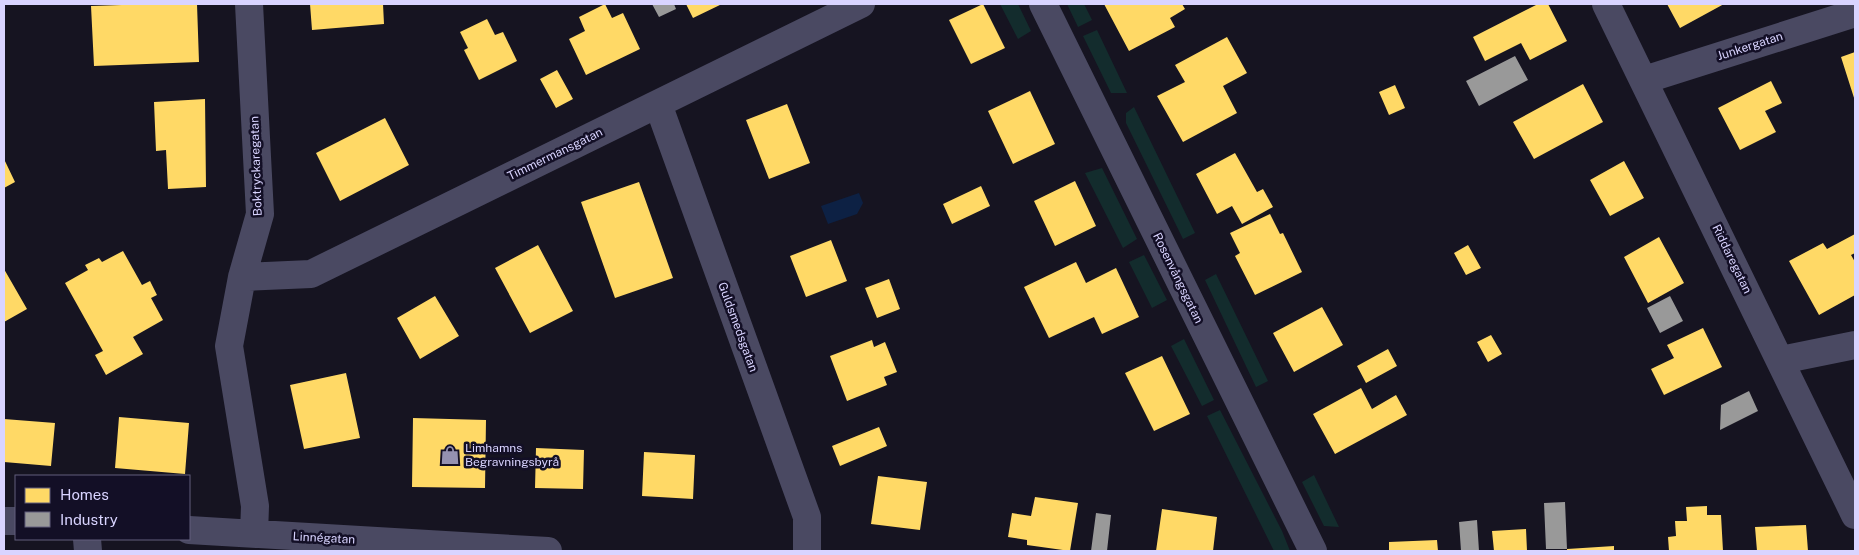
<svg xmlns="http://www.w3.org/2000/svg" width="1859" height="555" viewBox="0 0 1859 555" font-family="'Public Sans',sans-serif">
  <rect width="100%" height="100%" fill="#161421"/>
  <path fill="#132c2d" d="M1000,4H1018L1031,31L1018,39Z
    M1067,4H1084L1092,20L1078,27Z
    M1097,30L1127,93H1111L1083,36Z
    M1134,107L1195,233L1183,239L1126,123V113Z
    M1102,168L1137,239L1123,248L1085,173Z
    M1144,255L1167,300L1152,308L1129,262Z
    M1216,274L1268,381L1256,387L1205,280Z
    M1184,339L1214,400L1202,406L1171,346Z
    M1220,410L1282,531L1290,551H1274L1207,416Z
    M1314,475L1339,527L1324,526L1302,482Z"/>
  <path fill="#0d2144" d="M859,193L863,203L857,214L828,224L821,206Z"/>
  <path fill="#ffd966" d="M152,4H197L199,62L94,66L91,6Z
    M310,4H383L384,24L312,30Z
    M605,4L612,18L623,13L640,49L586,75L569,39L585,31L579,17Z
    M686,4H722L693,18Z
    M983,4L1005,48L971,64L949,20Z
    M1104,4H1182L1185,9L1170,18L1175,27L1129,51Z
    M1538,4H1548L1567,41L1530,60L1521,43L1485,61L1473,37Z
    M1667,4H1724L1680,28Z
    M487,19L495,35L503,32L517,61L479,80L464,50L468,48L460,32Z
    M1227,37L1247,73L1223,86L1237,113L1183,142L1157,96L1185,82L1175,65Z
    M1855,52V101L1841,57Z
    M557,70L573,99L556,108L540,79Z
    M1771,81L1782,103L1765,111L1776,132L1740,150L1718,108Z
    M1583,84L1603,122L1534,159L1513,122Z
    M1395,85L1405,108L1389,115L1379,92Z
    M1030,91L1055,144L1013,164L988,111Z
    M205,99L206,187L168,189L166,150L156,151L154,102Z
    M787,104L810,163L769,179L746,120Z
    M385,118L409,165L340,201L316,153Z
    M1235,153L1257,192L1263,189L1273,207L1242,224L1232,206L1217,214L1196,174Z
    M4,159L15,182L4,188Z
    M1624,161L1644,198L1610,216L1590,180Z
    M1075,181L1096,226L1055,246L1034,201Z
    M639,182L673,278L615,298L581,202Z
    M981,186L990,206L952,224L943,204Z
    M1270,214L1280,234L1283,233L1302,272L1255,295L1235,256L1240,253L1230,233Z
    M1855,234V253L1851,255L1855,262V295L1819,315L1789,261L1823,243L1827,249Z
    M1659,237L1684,283L1648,303L1624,257Z
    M831,240L847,281L806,297L790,256Z
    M538,245L573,311L530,333L495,268Z
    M1468,245L1481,268L1466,275L1454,253Z
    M123,251L142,285L150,281L157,295L151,298L163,320L133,337L143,354L106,375L95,355L103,351L65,283L88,270L85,265L99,258L102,262Z
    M1076,262L1086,283L1116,268L1139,317L1102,334L1094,317L1049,338L1024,287Z
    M4,269L27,309L4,322Z
    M889,279L900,309L877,318L865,288Z
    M435,296L459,336L420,359L397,318Z
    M1322,307L1343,345L1294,372L1273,333Z
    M1703,328L1722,367L1664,395L1651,369L1674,358L1667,345Z
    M1491,335L1502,354L1488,362L1477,342Z
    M872,340L874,347L885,342L897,372L884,377L887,385L847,401L830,356Z
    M1388,349L1397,366L1366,383L1357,366Z
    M1162,356L1190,414L1154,431L1125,373Z
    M346,373L360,438L304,449L290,385Z
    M1361,388L1372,409L1396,395L1407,415L1335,454L1313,414Z
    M119,417L189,423L185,474L115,468Z
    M413,418L486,420L485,488L412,487Z
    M4,419L55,423L51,466L4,462Z
    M879,427L887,446L840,466L832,446Z
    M536,448L584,450L583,489L535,488Z
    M644,452L695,455L693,499L642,496Z
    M878,476L927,482L920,530L871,524Z
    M1035,497L1078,503L1070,551L1027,545V540L1008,537L1012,513L1031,516Z
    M1707,506V515H1721L1723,551H1669L1668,537L1676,536L1675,521H1687L1686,507Z
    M1162,509L1217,517L1213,551H1156Z
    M1806,525L1808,551H1757L1755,527Z
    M1526,529L1527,551H1494L1492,531Z
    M1437,540L1438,551H1389V542Z
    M1614,546V551H1567V549Z"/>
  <path fill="#999" d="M652,4H674L676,9L659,17Z
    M1515,56L1528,80L1479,106L1466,81Z
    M1670,296L1683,321L1660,333L1647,308Z
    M1749,391L1758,411L1720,430L1721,405Z
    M1565,502L1567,549H1546L1544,503Z
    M1096,513L1111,515L1107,551H1091Z
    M1477,520L1479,551H1461L1459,522Z"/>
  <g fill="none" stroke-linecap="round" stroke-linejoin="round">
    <path stroke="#4a4962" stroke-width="28" d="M249,4L260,214L242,277L229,346L255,506L254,534
      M1043,4L1313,551
      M1606,4L1855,515
      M1644,80L1855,13
      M658,104L807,517V551
      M242,277L311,274L861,4
      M1781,360L1855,345
      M4,521H16
      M189,530L548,551
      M87,539L88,551"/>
  </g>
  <defs>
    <g id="shop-bare" transform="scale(1.5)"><path d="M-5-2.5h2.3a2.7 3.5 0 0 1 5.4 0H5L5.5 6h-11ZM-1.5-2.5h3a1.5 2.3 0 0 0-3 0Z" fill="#9591b1" stroke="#130f26" stroke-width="2.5" paint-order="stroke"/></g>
  </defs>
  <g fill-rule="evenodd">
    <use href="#shop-bare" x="450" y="455"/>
  </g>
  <g text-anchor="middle" stroke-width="5" stroke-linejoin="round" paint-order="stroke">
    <g font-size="12" fill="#d9d4ff" stroke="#130f26">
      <text transform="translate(1750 46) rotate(-18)" y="4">Junkergatan</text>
      <text transform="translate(555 154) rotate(-26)" y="4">Timmermansgatan</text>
      <text transform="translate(256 166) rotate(-92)" y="4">Boktryckaregatan</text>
      <text transform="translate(1732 259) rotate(64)" y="4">Riddaregatan</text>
      <text transform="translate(1178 278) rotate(64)" y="4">Rosenvångsgatan</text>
      <text transform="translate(738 327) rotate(70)" y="4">Guldsmedsgatan</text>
      <text transform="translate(324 538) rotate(3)" y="4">Linnégatan</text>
    </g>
    <g font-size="12" fill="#d9d4ff" stroke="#130f26" text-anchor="start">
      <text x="465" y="452">Limhamns<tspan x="465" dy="14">Begravningsbyrå</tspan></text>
    </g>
  </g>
  <rect width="1859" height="555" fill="none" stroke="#d9d4ff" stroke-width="10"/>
  <rect x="15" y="475" width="175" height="65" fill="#130f26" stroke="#625e7d"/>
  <rect x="25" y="488" width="25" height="15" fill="#ffd966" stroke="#625e7d"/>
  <text x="60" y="500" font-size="15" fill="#d9d4ff">Homes</text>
  <rect x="25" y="512" width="25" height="15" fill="#999999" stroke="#625e7d"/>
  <text x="60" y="525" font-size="15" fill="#d9d4ff">Industry</text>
</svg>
